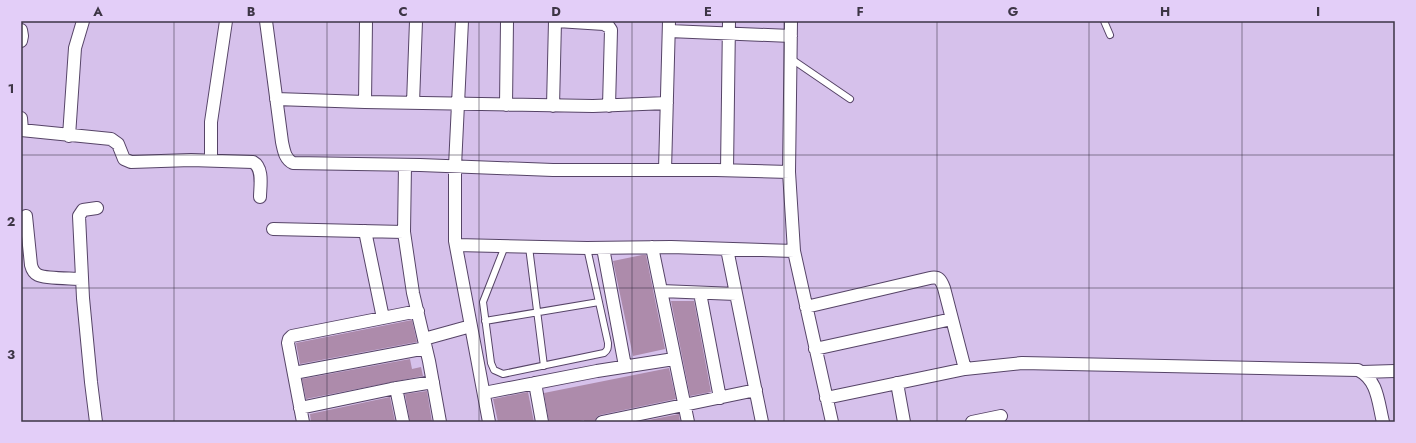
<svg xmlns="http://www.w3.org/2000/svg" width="1416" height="443" viewBox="0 0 1416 443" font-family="Jost,sans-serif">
  <rect width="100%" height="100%" fill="#d6c1eb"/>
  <path fill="#ad8bab" d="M642,255H646L665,349L633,356L613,261Z
    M671,301H694L711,392L690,396Z
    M412,320L417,342L300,364L296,343Z
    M410,359L412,369L421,367L423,376L306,399L302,379Z
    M669,368L676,399L600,415L597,417L595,422H584V420L575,422H549L544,393Z
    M427,391L432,422H410L405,394Z
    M528,392L534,422H498L493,399Z
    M390,397L395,421L311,422L310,414Z
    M679,414L680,422H639Z"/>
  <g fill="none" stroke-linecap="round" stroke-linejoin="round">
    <g stroke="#564467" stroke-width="8">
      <path id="lane" d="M1104,21L1110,35
        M790,58L850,99
        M505,246L483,302L491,363L494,370L503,374L604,353C608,350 608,348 608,343L587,248
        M529,247L544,366
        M485,321L599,302"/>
    </g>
    <g stroke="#564467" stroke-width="14">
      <path id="street" d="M266,21L282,142C284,151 285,159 293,163L420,165L553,170H716L789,172
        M462,21L455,166V241L489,422
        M557,21L604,24L609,27L611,30L609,106
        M791,21L789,172L794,251L832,422
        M21,30L22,36L21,41
        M669,31L791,36
        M276,99L365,102L593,106L667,103
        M365,102L366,21
        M413,103L416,21
        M506,105L507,21
        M553,106L555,21
        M21,118L22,130
        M21,130L111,139L118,144L124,159L131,162L191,160L253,162C264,168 260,187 260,197
        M69,136L75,48L83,21
        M211,161V122L226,21
        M665,170L669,21
        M727,170L729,21
        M26,216L31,265C32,269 34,273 38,275C46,279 72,278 82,279
        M273,229L404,232L405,165
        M365,231L383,318
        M404,232L413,293L429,361L440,422
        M456,245L587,248L671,247L794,251
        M652,247L688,422
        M603,248L625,366
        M727,249L762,422
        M661,291L736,294
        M700,293L720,398
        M806,307L930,278C939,276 941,280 944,288L965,369
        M424,339L471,326
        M815,349L952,319
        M1362,372L1395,371
        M294,373L426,348
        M535,383L542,422
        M897,383L904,422
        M396,388L403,422
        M484,393L597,371L674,359
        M826,398L965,369L1022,363L1358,370C1378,380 1378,402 1383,422
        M300,408L391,389L433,382
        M96,422L91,382L83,298L79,216L83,210L97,208
        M303,422L288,343L289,339L292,336L418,311
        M602,422L756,390
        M972,422L1001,416"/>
    </g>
    <use href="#lane" stroke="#fff" stroke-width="6"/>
    <use href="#street" stroke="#fff" stroke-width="12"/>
  </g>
  <path fill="none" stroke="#3d3545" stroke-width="1" stroke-opacity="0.55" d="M174,21V422M327,21V422M479,21V422M632,21V422M784,21V422M937,21V422M1089,21V422M1242,21V422M21,155H1395M21,288H1395"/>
  <rect width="1416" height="443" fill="none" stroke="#e3cef8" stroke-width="44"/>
  <rect x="22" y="22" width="1372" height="399" fill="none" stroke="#3d3545" stroke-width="1.5"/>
  <g font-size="13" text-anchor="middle" font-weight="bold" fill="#3d3545">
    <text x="98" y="16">A</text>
    <text x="251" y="16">B</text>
    <text x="403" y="16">C</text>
    <text x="556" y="16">D</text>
    <text x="708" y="16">E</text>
    <text x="860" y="16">F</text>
    <text x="1013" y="16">G</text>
    <text x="1165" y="16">H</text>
    <text x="1318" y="16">I</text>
    <text x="11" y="93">1</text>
    <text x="11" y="226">2</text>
    <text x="11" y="359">3</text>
  </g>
</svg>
